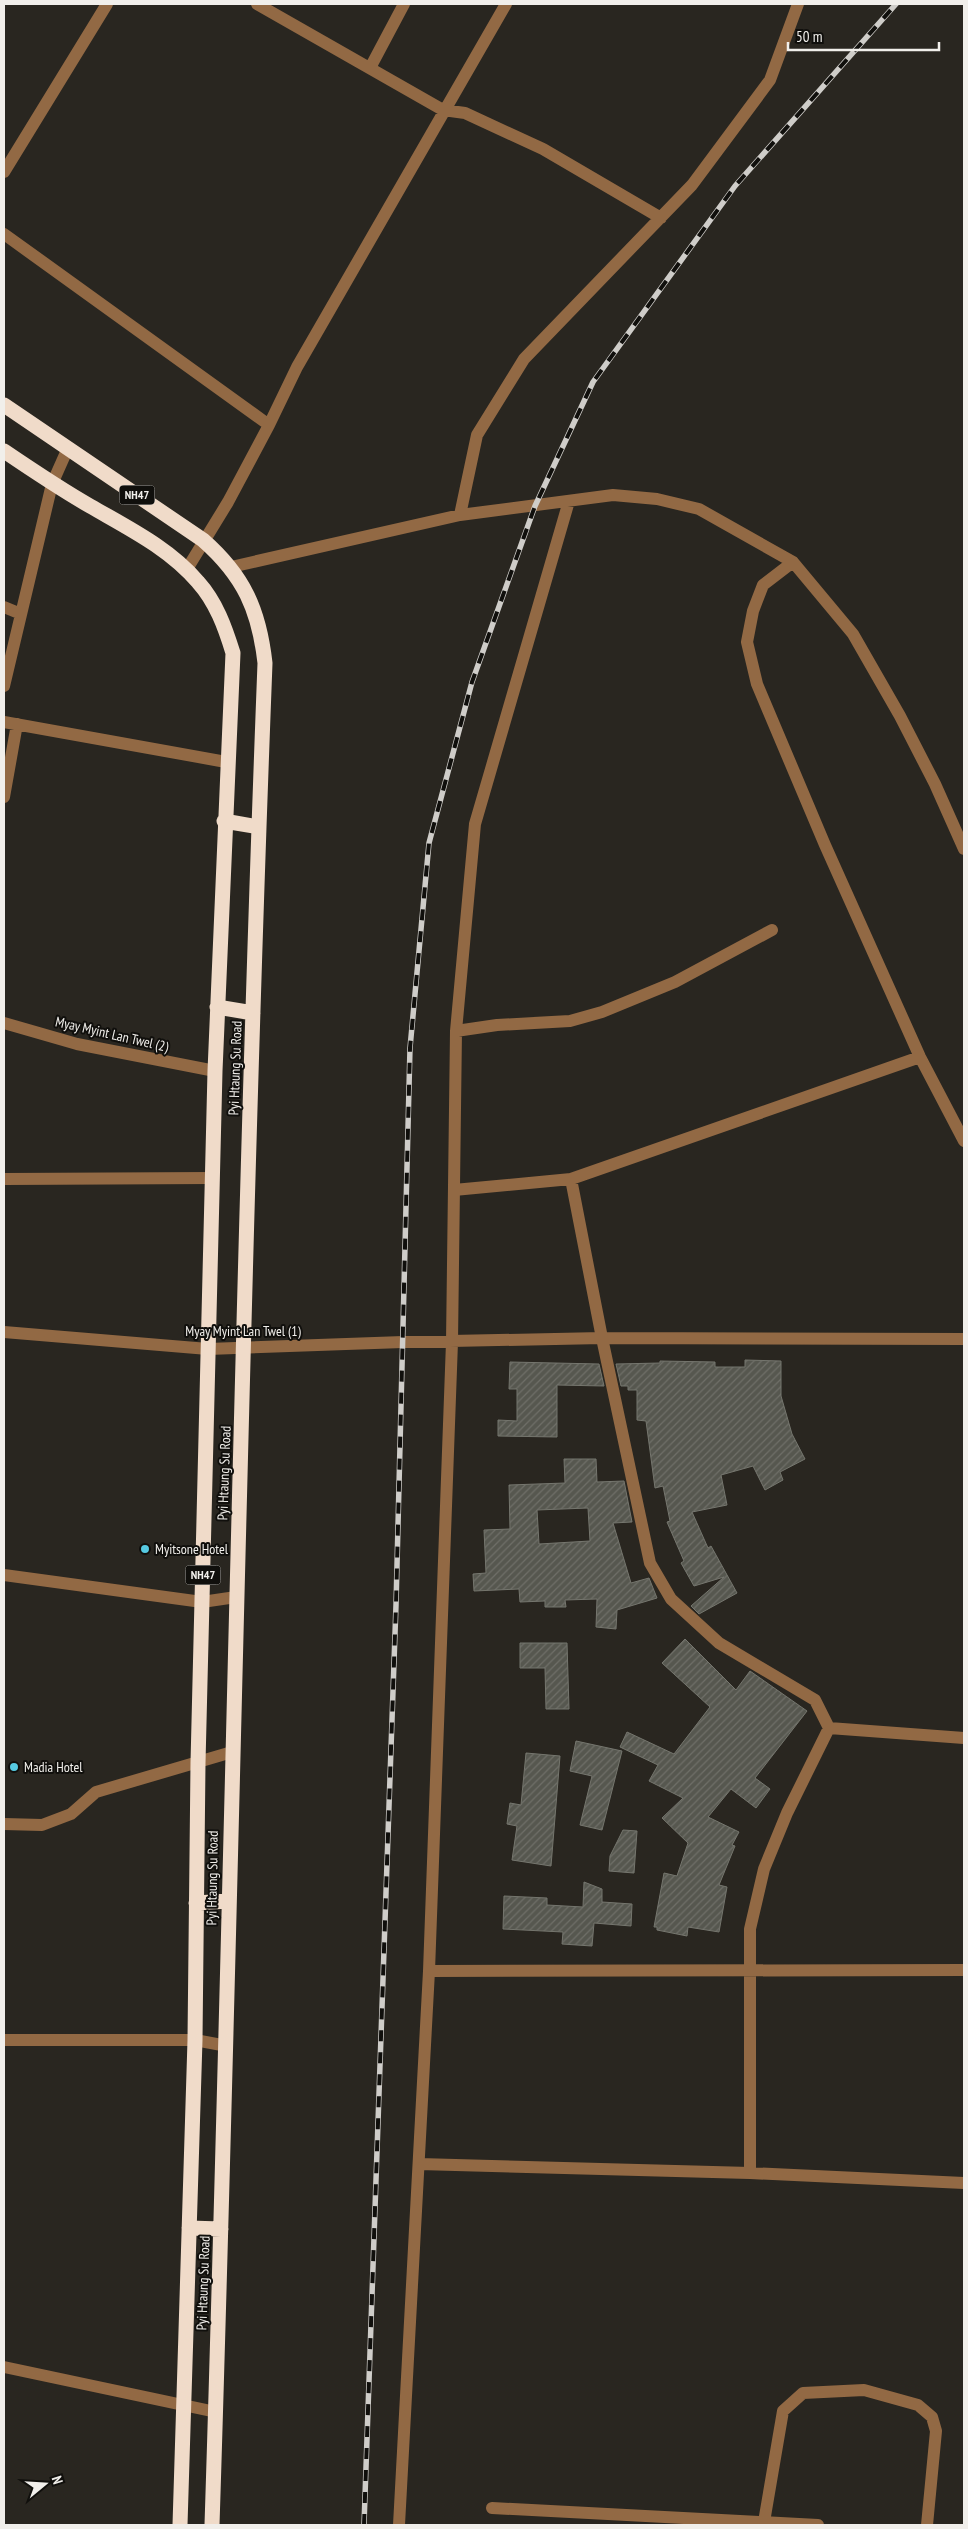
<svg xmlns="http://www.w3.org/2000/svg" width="968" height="2529" viewBox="0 0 968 2529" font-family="'PT Sans Narrow',sans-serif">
  <defs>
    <pattern id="building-hatch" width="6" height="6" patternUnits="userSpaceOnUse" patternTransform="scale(1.25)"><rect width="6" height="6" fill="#56574f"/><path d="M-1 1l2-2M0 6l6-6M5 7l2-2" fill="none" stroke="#6f6f68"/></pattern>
  </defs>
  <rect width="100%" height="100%" fill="#292620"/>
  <path fill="url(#building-hatch)" stroke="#75766e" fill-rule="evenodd" d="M745,1360L781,1361V1396L792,1434L805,1459L780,1472L783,1480L765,1490L753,1466L721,1475L727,1505L692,1512L708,1548L711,1546L737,1593L699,1614L691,1606L724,1577L694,1586L681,1563L684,1561L667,1522L670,1521L663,1486L655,1488L646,1421L637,1420V1390H628V1386H621L616,1364L660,1363V1361L715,1362V1367H745Z
    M510,1362L599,1364L604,1386L557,1385V1437L498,1436V1420L517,1421V1389H509Z
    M564,1459H596L597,1482L624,1481L632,1522L613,1523L631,1583L649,1578L657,1598L617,1610L616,1629L596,1627L597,1599L565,1600L566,1607H545V1601L520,1602L519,1589L474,1591L473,1574L486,1573L484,1530L510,1529L509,1485L565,1483ZM588,1508L590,1541L539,1544L537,1510Z
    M685,1639L736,1690L750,1671L807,1711L755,1778L770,1789L756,1808L731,1789L708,1817L739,1832L732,1845L735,1846L719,1885L727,1887L719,1932L688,1927L687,1936L657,1930V1927H654L664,1873L677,1876L688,1843L662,1818L683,1798L649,1781L658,1765L620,1747L627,1732L674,1754L710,1707L662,1663Z
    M520,1643H567L569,1709H546L545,1668H520Z
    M576,1741L622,1751L602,1830L580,1825L592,1776L570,1771Z
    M526,1753L560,1756L551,1866L512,1860L517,1826L507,1824L510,1803L521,1805Z
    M623,1830L637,1831L634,1873L609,1871L610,1856Z
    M584,1882L602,1889V1902L632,1904L631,1926L594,1923L592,1946L562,1944L563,1932L503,1929L504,1896L547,1898V1905L583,1907Z"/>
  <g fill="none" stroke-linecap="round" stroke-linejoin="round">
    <path stroke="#926944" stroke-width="12" d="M257,4L443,110L465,113L543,149L661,218
      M370,68L404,4
      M4,172L107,4
      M4,234L269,425
      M460,515L477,435L524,359L692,185L770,80L798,4
      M793,562L763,585L753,611L747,642L757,684L825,845L920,1057L964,1141
      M231,567L460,515L613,495L657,499L699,509L793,562L853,634L900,716L935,784L964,849
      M187,569L228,502L269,425L297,367L506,4
      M4,607L21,614
      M4,686L52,484L68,448
      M4,722L226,762
      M4,797L17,724
      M4,1023L77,1044L215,1071
      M456,1031L497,1025L570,1021L602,1012L675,982L772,930
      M4,1179L212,1178
      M571,1179L602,1338L650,1563L671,1599L719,1643L815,1700L829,1728L964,1738
      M454,1190L571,1179L920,1057
      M4,1332L208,1349L403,1342L602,1338L964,1339
      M4,1575L202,1602L236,1597
      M4,1824L42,1825L71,1814L96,1792L232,1752
      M429,1971L964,1970
      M4,2040H195L227,2046
      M419,2164L750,2173L964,2183
      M750,2173V1929L764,1869L787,1813L829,1728
      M4,2367L216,2412
      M492,2508L818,2525
      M764,2522L783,2411L803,2393L864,2390L918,2405L932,2417L936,2431L927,2525
      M399,2525L429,1971L452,1342L456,1031L475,824L569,501"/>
    <path stroke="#f0dbc9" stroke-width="15" d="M4,405L203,540C244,576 259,610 265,663C241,1284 232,1905 212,2525
      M4,451C32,470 60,489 90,506C128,528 169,548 198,582C216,602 225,627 233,653L215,1071L198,1763L195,2040L180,2525
      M224,821L259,827
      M217,1007L253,1013
      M196,1903L228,1901
      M189,2228L221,2229"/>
    <g stroke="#cfcdc9" stroke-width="5.5">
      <path id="rail" d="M364,2525L396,1605L410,1048L429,843L472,682L535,506L593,382L735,186L896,4"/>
    </g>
    <use href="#rail" stroke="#100f0c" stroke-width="4" stroke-dasharray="11" stroke-linecap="butt"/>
  </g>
  <g fill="#56c9e1" stroke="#100f0c" stroke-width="2">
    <circle cx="145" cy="1549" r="5"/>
    <circle cx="14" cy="1767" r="5"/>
  </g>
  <g text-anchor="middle" stroke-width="4" stroke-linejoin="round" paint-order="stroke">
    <g fill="#100f0c" stroke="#aeaca8" stroke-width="1">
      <rect x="119.5" y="485.5" width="35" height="19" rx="4"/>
      <rect x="185.5" y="1565.5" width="35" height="19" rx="4"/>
    </g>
    <g font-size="12" font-weight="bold" fill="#f1efeb">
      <text x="137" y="499">NH47</text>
      <text x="203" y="1579">NH47</text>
    </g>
    <g font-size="14" fill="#f1efeb" stroke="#100f0c">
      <text transform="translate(112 1034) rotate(13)" y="5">Myay Myint Lan Twel (2)</text>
      <text transform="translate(235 1068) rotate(-88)" y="5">Pyi Htaung Su Road</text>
      <text x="243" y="1336">Myay Myint Lan Twel (1)</text>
      <text transform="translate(224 1473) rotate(-88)" y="5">Pyi Htaung Su Road</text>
      <text transform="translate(212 1878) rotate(-89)" y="5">Pyi Htaung Su Road</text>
      <text transform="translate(203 2283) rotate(-88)" y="5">Pyi Htaung Su Road</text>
    </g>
    <g font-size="14" fill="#f1efeb" stroke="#100f0c" text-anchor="start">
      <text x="155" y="1554">Myitsone Hotel</text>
      <text x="24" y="1772">Madia Hotel</text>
    </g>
  </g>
  <rect width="968" height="2529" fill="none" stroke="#f1efeb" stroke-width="10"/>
  <g transform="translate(45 2484) rotate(72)" stroke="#100f0c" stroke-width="4" paint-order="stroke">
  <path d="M0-4L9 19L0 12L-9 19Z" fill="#f1efeb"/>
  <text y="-8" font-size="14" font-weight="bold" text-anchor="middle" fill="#f1efeb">N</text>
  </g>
  <path d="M788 42v8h151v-8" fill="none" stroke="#f1efeb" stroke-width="2.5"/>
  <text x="796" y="42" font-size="15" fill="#f1efeb" stroke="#100f0c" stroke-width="4" paint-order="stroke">50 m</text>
</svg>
